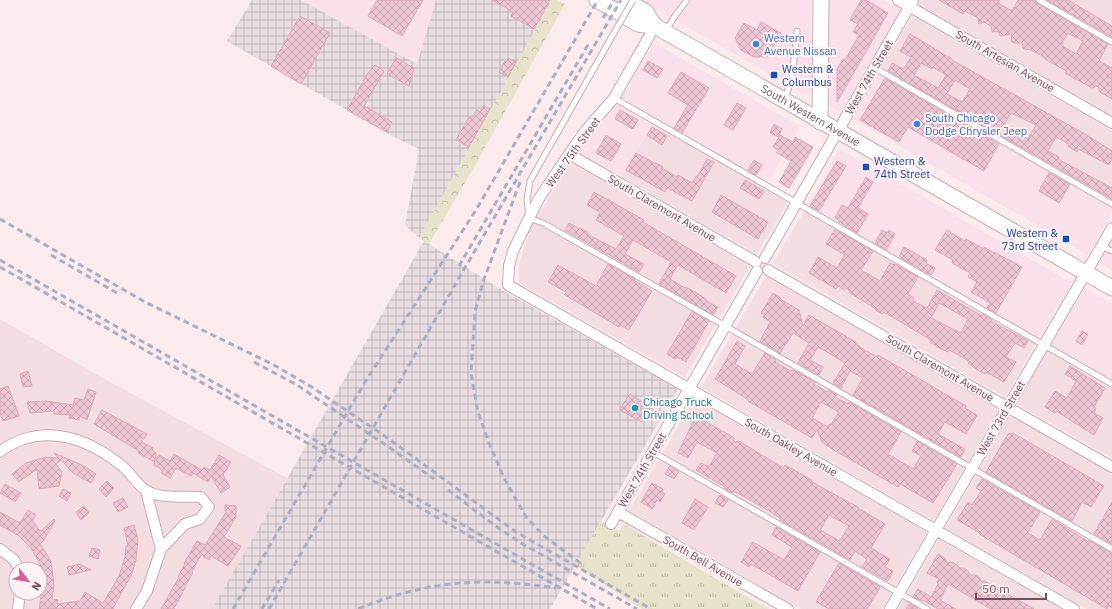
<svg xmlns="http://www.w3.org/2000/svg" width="1112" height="609" viewBox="0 0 1112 609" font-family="'IBM Plex Sans',sans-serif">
  <defs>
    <pattern id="industrial-grid" width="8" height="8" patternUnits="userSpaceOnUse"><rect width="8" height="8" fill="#e8dde1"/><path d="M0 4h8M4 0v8" fill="none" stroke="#c1b6ba"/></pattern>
    <pattern id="grass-tufts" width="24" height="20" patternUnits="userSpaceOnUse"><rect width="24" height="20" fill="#e7e3cb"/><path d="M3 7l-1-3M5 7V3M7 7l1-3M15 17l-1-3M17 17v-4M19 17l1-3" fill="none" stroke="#c0baa8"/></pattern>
    <pattern id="forest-crowns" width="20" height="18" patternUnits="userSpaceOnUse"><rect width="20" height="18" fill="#e7e3cb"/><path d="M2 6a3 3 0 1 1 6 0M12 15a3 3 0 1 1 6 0" fill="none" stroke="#c0baa8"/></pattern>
    <pattern id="building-cross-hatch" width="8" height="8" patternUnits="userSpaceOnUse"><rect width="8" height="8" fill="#edc6d3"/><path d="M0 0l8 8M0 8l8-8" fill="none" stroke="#c5a3ae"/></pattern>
  </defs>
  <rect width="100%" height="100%" fill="#fbebed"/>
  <path fill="#f4dde1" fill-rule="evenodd" d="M920,0H1112V117L918,5Z
    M912,16L1112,131V204L880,71Z
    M654,121L790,199L757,254L622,177Z
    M570,162L750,266L685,377L519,283V263L531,227Z
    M806,208L1037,341L1005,397L773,263Z
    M766,276L999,408L934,521L701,387Z
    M0,319L101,377L287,478L212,609H0ZM16,569H40V593H16Z
    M1049,347L1112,384V458L1017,404Z
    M695,398L927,532L882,609H801L629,511Z
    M1011,414L1112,473V609H1087L946,528Z
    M939,539L1061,609H898Z"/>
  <path fill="#fae0eb" d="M301,0H436L417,64Z
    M640,0H811L812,89L808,96Z
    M829,0H884L901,9L841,113L829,106Z
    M654,43L800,126L766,185L653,121L622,177L578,151L627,90Z
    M880,71L1112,204V212L1088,255L853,119Z
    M840,149L1072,283L1037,341L806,208Z
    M1112,238V270L1098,262Z
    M1085,288L1112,304V384L1049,347Z"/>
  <path fill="url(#industrial-grid)" d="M252,0H301L417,64L436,0H552L419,238L405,225L419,149L392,136L227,41Z
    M424,241L502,290L678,389L550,609H212Z"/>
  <path fill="url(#grass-tufts)" d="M601,521L619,531L624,524L711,576L769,609H642L575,565Z"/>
  <path fill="url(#forest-crowns)" d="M552,0H558L565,4L477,162L429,244L419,238Z"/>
  <path fill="url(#building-cross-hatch)" stroke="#dea8bb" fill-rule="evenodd" d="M377,0H423L402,36L368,16Z
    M492,0H550L534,29L511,16L513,12Z
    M861,0H866L888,13L837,102V69L843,59L845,60L859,35L853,32L858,24L850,20Z
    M939,0H1000L998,3L1012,11L1018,0H1035L1037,3L1108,44L1099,61L1112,68V99L1100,92L1098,86L1092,88L1065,73L1066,71L1045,59L1044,57L1029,49L1026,50L1023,48L1022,43H1015L1012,42L1011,34L1000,36L998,31L992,32L991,26L984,22L979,24L978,18L965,11L963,14ZM1068,33L1083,41L1076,54L1061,45Z
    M1047,0H1068L1073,3L1112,26V37Z
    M300,16L330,33L301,84L271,66Z
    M761,22L781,33L767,57H754L741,50L735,38L744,23L757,30Z
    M910,34L952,59V60L1085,134L1112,151V159L1109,165L1078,149L1077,152L1068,146L1069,144L1056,137L1048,151L1059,157L1058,159L1112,188V199L888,71L892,63L904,69L911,57L900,51ZM921,63L932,69L933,67L946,75L938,88L914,75ZM955,80L970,89L962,102L947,94ZM1011,113L1036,125L1028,139L1003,127Z
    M396,58L414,68L409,86L387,74Z
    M508,58L516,62L508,77L499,72L505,61L506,62Z
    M648,61L663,69L657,78L643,70Z
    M375,65L384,71L364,106L392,122L387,132L347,110L368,73Z
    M681,72L709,88L682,133L674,128L688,105L668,93Z
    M885,78L999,144L984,171L908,127L899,142L860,120Z
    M737,103L746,108L733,130L724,125Z
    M483,106L490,109L469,147L456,140L469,117L472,118L477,110L480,112Z
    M620,110L638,120L633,129L615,119Z
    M774,124L782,129L778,137L770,133Z
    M652,127L667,136L662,145L647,135Z
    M606,135L621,144L611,161L596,153Z
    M780,135L793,142L795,137L813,147L789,188L779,182L791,161L776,152L778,150L773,147Z
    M636,153L656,164V163L663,167L662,168L677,177L678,175L692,183L696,176L697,177L707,159L714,162L692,201L667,188L665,192L626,170Z
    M754,160L762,165L756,175L748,170Z
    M837,161L846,166L819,211L810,206Z
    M1049,173L1070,184L1059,203L1039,191Z
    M866,177L873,182L858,208L868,214L857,233L839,222L840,221L835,218L842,205L848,208Z
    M745,180L764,191L759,199L740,188Z
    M594,192L644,220L643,222L736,276L726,293L678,265L670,279L685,288L686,287L695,292L706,299V301L718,307L713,315L659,284L671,262L633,240L625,254L644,264L639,272L565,230L569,223L579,229L580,228L588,232L587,234L616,249L624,236L596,220L600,212L587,205Z
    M721,195L768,222L758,239L712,212Z
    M835,229L873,251L861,270L880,281L890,263L894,265L895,264L918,277L908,294L914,298L913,301L927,308L937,290L982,316L983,314L992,320L991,321L1028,341L1024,348L1015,343L1006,357L1016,362L1004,382L986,372L985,374L976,369L968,363L969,361L949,350L948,352L939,348L930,342L931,340L894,318L884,312L883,314L875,310L876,309L850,293L848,288L844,290L838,286L836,289L809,273L818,257L837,268L845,255L826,244ZM939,303L968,319L961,333L931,318Z
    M882,230L887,233L889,230L895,234L886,250L875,243Z
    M947,230L965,241L966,239L984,249V247L994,253V252L1022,267L996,313L987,308L990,303L971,292L977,282L968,277L970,273L952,263L953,260L935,250Z
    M904,247L927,260L926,263L935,268L931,275L899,257Z
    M608,264L635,279L634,280L652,291L629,330L620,325L619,327L565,295L566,292L548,282L558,265L596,286Z
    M773,293L781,298L780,299L799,310L803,326L809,315L856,342L855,343L863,349L877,357L878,355L954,399L966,406L965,408L977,415L966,434L945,422L938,434L965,449L961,457L853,395L863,378L850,371L841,388L833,383L845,363L834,356L818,347L810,360L823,367L819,375L798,363L809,343L793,333L780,353L760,341L770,322L763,317L764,315L761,313Z
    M692,311L709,321L686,362L677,357L675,359L667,354Z
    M1082,331L1088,334L1082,345L1076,341Z
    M737,341L745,346L735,364L752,374L765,353L776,360L775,362L791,371L794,370L815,382L814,384L827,392L829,390L837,395L835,397L848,404L849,402L901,432L888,454L913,469L921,456L912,451L917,441L957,464L933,503L900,484L898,487L832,449L822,442L817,430L812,438L748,401L749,400L715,379ZM821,402L839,412L831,425L830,424L828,427L812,418Z
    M1070,366L1105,388L1094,407L1096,408L1094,413L1103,418L1094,435L1056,411L1055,413L1045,407L1055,391L1067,398L1076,381L1065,374Z
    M28,371L32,386L23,387L20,374Z
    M8,386L19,416L3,421L0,414V389Z
    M88,389L96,392L87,420L80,416L79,420L69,418L70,415L54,414V411L30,413L27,402L46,401L73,405L75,398L84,400Z
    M629,394L651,407L642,422L620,410Z
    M102,410L147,434L142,442L153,448L152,450L156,453L155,461L159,455L170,461L174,454L202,470L204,467L210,470L219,455L231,462L223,475L230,487L221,493L211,476L208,482L193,473L191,476L176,468L170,478L161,473L163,470L154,465L155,462L138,453L139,451L94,424Z
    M696,416L733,437L735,442L739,441L783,468L785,465L812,480L811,481L821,487L858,507V508L885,524L871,548L890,559L885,567L893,571L888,581L862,567L867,559L855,551L850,560L780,520L781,519L761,506L741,495L733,491L732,493L724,488L725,487L696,470L701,463L709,467L717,453L697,442L688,458L678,453ZM829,515L849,526L840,541L820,530Z
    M1013,433L1104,486L1091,507L1082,502L1072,521L986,472L1008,434Z
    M54,453L82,465L96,474L91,483L73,473L61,460L56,464L62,472L59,486L39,489L37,469L19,482L12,474L26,463L45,457L58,458Z
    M670,466L679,471L674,479L665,474Z
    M982,479L1040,512L1028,533L1040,540L1052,519L1087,541H1090L1112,553V608L1108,606L1107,609L979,534L980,533L957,520L968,502L972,505L981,491L976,488Z
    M107,481L114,488L106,497L99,489Z
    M652,483L663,489L662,492L665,494L660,502L657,500L652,509L641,502Z
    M5,484L21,493L15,502L0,493Z
    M63,489L71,493L67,501L59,496Z
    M720,495L728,500L723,507L715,503Z
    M123,498L128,507L118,512L113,503Z
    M695,499L708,507L694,530L682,523Z
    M1112,502V544L1094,534Z
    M225,505L236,506V517L224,537L241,546L236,554L228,566L211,556L209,560L201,555L192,572L193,573L185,586H186L174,609H161L179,577H178L185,563H184L197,541L205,545L225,514Z
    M84,506L89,513L81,520L76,512Z
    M28,510L36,515L32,521L41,531L54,519L55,521L44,540L40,544L51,561L54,585L52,599L58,600L57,604L80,601L85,592L103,603L119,576L125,557L126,546H128L124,528L134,525L138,539L136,560L131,576L113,608L114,609H56L51,608V609H39L43,584L40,564L31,548L19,536L0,525V512L20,523Z
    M776,527L820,552L798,591L751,564L749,567L741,562L753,542L784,560L792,547L772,535Z
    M92,548L100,550L98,559L89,556Z
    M938,554L945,558L947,563L952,562L957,565L959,568H963L968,571L970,575H974L979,577L981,581H985L990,584L992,588L996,587L1002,590L1003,594H1007L1013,597L1014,600H1018L1034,609H991L948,584L940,600L956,609H938L923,600L922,601L913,597L918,589L931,597L938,584L937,583L939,579L927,573Z
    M839,563L880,587L867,609H829L816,602Z
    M80,564L91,570L69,575L67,567Z
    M909,604L918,608L917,609H906Z"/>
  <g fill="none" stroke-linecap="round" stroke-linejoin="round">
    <g stroke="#c7acb5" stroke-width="7">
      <path id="service" d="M1039,0L1112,42
        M666,30L675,16L687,0
        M614,33L530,181L527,199L529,218L543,223L715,320L1112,549
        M875,68L1112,204
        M614,98L1112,384
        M785,98L792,78L797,31
        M1102,246L1112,251
        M653,452L927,609"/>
    </g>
    <g stroke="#c7acb5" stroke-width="12">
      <path id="minor" d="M898,0L1112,123
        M655,26L614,98L586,130L569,154L538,200L513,251L509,266L508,285L1074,609
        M569,154L756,262
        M765,258L913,0
        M768,270L1112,467
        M0,452C7,446 13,443 21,440C58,427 92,442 121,465C129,471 139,487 147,491C161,499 185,496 201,497L209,507L200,519L185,524L161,549L147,591L136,609
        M146,491L161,549
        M618,512L788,609
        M611,524L757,271
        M0,549L14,560L19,569
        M18,609L20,593
        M890,609L1112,228"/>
    </g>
    <g stroke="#caabb5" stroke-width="17">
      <g id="secondary">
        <path id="s1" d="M597,0L638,24L655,26L1112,288"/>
        <path d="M625,0L646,12L655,26"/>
        <path d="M820,122L821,0"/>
      </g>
    </g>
    <use href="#service" stroke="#fff" stroke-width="5"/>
    <use href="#minor" stroke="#fff" stroke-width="10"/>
    <use href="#secondary" stroke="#fff" stroke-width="15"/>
    <path stroke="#aaafc4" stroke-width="3" stroke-dasharray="6 4" stroke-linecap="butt" d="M603,18L614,0
      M520,182L483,282L475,312L471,373L478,412L489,443L504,478L526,517L544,536L583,565
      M0,219L145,302L274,365L310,386L389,439L516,532L651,609
      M51,255L117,293
      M0,260L610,609
      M459,266L589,43
      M0,267L597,609
      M254,362L297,385L396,452L434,479
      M448,490L497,527L521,543L637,609
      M233,609L365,382L476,210L598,0
      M262,609L279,580
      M269,609L459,278L621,0
      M358,609C413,586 464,578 523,584C534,585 545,586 556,588"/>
    <g stroke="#c7acb5" stroke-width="7" stroke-linecap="butt">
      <path id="service-bridge" d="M614,33L633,0"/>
    </g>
    <use href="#service-bridge" stroke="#fff" stroke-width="5"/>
  </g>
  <g fill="#3f7fe0" stroke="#fdf2f3" stroke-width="1.5">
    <circle cx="756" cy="44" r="4"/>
    <circle cx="917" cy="124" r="4"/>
  </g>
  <g fill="#1a4fb4" stroke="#fdf2f3" stroke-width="1.5">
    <rect x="770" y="71" width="8" height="8" rx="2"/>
    <rect x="862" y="163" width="8" height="8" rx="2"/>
    <rect x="1062" y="235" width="8" height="8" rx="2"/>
  </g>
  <circle fill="#0f9aa8" stroke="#fdf2f3" stroke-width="1.5" cx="635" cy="408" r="4"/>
  <g text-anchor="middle" stroke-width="4" stroke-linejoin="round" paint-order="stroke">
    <g font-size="11" fill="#366cbe" stroke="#fdf2f3" text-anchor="start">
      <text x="764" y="42">Western<tspan x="764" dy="13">Avenue Nissan</tspan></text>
      <text x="925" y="122">South Chicago<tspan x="925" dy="13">Dodge Chrysler Jeep</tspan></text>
    </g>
    <g font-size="11" fill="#74505e" stroke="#fdf2f3">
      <text transform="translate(1005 61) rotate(30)" y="4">South Artesian Avenue</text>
      <text transform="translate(869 77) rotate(-60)" y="4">West 74th Street</text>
      <text dy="4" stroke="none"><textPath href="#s1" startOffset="244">South Western Avenue</textPath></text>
      <text transform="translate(573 152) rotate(-54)" y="4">West 75th Street</text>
      <text transform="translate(662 208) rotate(30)" y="4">South Claremont Avenue</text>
      <text transform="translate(940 368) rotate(30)" y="4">South Claremont Avenue</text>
      <text transform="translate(1001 418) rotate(-60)" y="4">West 73rd Street</text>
      <text transform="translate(791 447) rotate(30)" y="4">South Oakley Avenue</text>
      <text transform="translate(642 470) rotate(-60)" y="4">West 74th Street</text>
      <text transform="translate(703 561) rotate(30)" y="4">South Bell Avenue</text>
    </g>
    <g font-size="11" fill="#164399" stroke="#fdf2f3" text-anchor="start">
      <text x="782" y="73">Western &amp;<tspan x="782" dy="13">Columbus</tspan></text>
      <text x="874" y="165">Western &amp;<tspan x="874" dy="13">74th Street</tspan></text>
      <text x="1058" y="237" text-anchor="end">Western &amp;<tspan x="1058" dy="13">73rd Street</tspan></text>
    </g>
    <g font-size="11" fill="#0d838f" stroke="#fdf2f3" text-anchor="start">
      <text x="643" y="406">Chicago Truck<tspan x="643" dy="13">Driving School</tspan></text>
    </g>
  </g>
  <g transform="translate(28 581) rotate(121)"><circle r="19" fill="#fdf2f3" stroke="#c6b1b7"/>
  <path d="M0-3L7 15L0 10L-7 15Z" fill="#d75e9c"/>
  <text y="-6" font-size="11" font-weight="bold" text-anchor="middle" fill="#74505e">N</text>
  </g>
  <path d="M976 593v6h70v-6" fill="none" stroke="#74505e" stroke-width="2"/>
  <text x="982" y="593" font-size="12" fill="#74505e" stroke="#fdf2f3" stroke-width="3" paint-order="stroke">50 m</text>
</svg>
